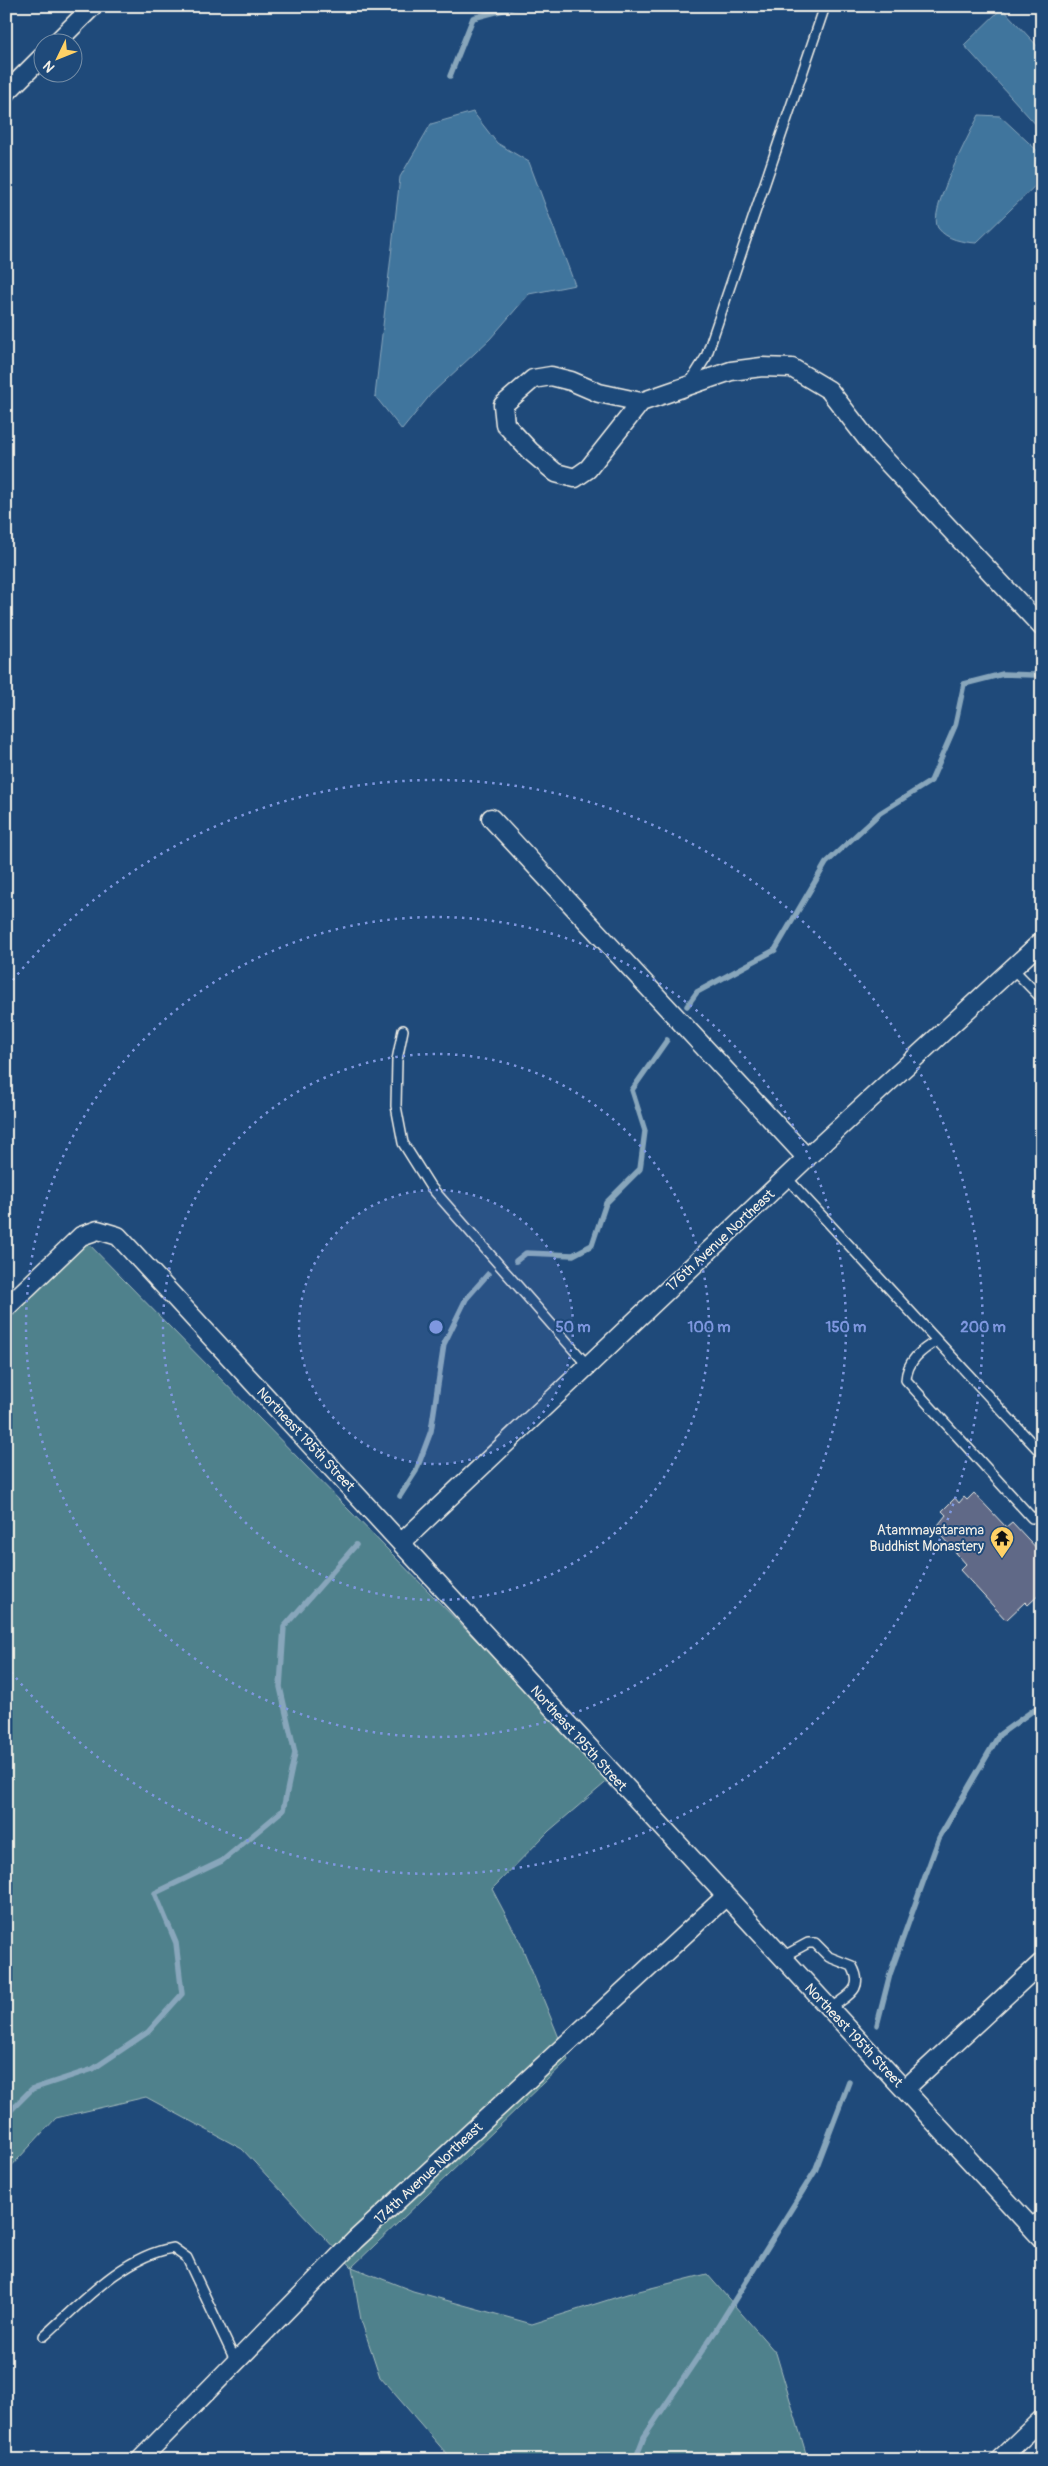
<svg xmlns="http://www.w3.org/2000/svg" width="1048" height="2466" viewBox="0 0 1048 2466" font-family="Pangolin,sans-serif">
  <rect width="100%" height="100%" fill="#1f4a7a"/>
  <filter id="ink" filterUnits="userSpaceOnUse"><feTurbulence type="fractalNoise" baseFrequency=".02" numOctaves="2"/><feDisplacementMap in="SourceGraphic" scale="10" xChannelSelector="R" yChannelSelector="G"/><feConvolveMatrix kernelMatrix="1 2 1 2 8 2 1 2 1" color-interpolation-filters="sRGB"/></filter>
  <g filter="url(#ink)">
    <path fill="#4f818c" stroke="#a2b9ba" d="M81,1236L611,1778L549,1831L492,1889L520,1942L568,2060L352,2267L413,2291L532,2324L627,2294L707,2274L776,2353L808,2460H452L380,2377L361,2320L352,2267L242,2149L146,2097L56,2118L6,2172V1308Z"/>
    <path fill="#40749d" stroke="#88a6bb" d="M1002,8L1042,51V125L1039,128L964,45Z
      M473,112L497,143L529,162L575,285L529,294L490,339L431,394L402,430L375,396L400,177L431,124Z
      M979,115L1000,116L1042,155V179L976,243C963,242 947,240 938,228C927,213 970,133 979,115Z"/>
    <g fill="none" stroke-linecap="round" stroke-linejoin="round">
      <path stroke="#88a6bb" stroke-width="5.5" d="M450,76L473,18L518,6
        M687,1006L697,992L775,950L826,863L880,813L931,781L955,726L964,684L1003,674L1033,675L1042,671
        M516,1261L526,1253L573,1255L592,1245L606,1203L640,1169L645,1131L632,1090L667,1040
        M400,1496L416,1471L431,1431L444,1344L466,1299L488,1274
        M877,2025L890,1974L939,1838L999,1735L1042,1704
        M6,2115L32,2089L93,2069L148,2032L182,1994L176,1943L155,1893L222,1861L283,1810L295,1753L280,1687L284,1627L356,1545
        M635,2460L644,2437L716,2330L815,2171L849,2082"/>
    </g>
    <path fill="#616987" stroke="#f4f1e8" d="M974,1493L1006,1527L1012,1522L1042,1554V1592L1028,1605L1025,1602L1006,1620L960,1570L966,1564L935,1529L946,1515L942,1511L955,1498L959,1503L964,1497L967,1500Z"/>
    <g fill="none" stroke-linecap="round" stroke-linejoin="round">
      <g stroke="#f4f1e8" stroke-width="12">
        <path id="service" d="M689,384L706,357L825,6
          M1012,968L1042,999
          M403,1030L397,1060L396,1106L403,1143L430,1186L588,1366
          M787,1178L1042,1454
          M937,1341C921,1350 907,1361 906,1380L1032,1518L1042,1515
          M782,1957L808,1943H815L829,1957L852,1966C866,1991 845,1996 830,2009
          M1028,2224L1042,2215
          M44,2336C80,2304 123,2256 173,2248L187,2258L236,2362"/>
      </g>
      <g stroke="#f4f1e8" stroke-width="21">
        <path id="minor" d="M57,42L93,6
          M6,93L42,57
          M641,402L599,393L571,381L551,376L533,379L503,405L505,424L530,451L556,473L575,478L588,469L641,402L731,371L762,367L792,368L829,390L874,448L1042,627
          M491,818L807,1158
          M6,1308L81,1236L98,1230L118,1236L1042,2239
          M401,1543L814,1151L1042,941
          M905,2089L1042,1962
          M140,2460L355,2240L725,1897
          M999,2460L1042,2419"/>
      </g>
      <use href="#service" stroke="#1f4a7a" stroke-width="9"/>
      <use href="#minor" stroke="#1f4a7a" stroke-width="18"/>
    </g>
  </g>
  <circle cx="436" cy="1327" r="137" fill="#7e97df" fill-opacity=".12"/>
  <g fill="none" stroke="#7e97df" stroke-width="2.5" stroke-dasharray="2.5 5">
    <circle cx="436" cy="1327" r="137"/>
    <circle cx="436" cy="1327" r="273"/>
    <circle cx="436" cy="1327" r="410"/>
    <path d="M8 986A547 547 0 1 1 8 1668"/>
  </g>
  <defs>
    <g id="temple-pin" transform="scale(1.25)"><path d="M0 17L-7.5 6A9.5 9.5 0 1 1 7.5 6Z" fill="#ffd166" stroke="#1f4a7a"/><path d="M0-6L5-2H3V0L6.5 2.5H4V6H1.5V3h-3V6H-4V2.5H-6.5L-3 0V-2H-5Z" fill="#111"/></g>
  </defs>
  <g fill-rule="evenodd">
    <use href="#temple-pin" x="1002" y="1538"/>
  </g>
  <g text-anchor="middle" stroke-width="4" stroke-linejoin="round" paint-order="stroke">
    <g font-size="14" fill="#f4f1e8" stroke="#1f4a7a">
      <text transform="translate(720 1240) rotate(-43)" y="5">176th Avenue Northeast</text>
      <text transform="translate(306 1439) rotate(47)" y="5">Northeast 195th Street</text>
      <text transform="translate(579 1738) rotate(48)" y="5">Northeast 195th Street</text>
      <text transform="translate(854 2035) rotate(47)" y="5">Northeast 195th Street</text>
      <text transform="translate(428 2173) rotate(-43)" y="5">174th Avenue Northeast</text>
    </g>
    <g font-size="14" fill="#f4f1e8" stroke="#1f4a7a" text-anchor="end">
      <text x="984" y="1535">Atammayatarama<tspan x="984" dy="16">Buddhist Monastery</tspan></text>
    </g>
  </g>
  <circle cx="436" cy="1327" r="8" fill="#7e97df" stroke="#1f4a7a" stroke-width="2.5"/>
  <g font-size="15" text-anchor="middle" font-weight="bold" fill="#7e97df" stroke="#1f4a7a" stroke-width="4" stroke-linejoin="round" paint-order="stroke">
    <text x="573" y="1332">50 m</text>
    <text x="709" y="1332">100 m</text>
    <text x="846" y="1332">150 m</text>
    <text x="983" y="1332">200 m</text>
  </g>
  <rect width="1048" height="2466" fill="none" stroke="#1f4a7a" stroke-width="25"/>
  <rect x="12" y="12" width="1023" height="2441" fill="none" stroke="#f4f1e8" stroke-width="2" filter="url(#ink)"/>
  <g transform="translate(58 58) rotate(227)"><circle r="24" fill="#1f4a7a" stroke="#748da6"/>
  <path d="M0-4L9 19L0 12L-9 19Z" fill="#ffd166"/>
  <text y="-8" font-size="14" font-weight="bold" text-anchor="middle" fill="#f4f1e8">N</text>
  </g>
</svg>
